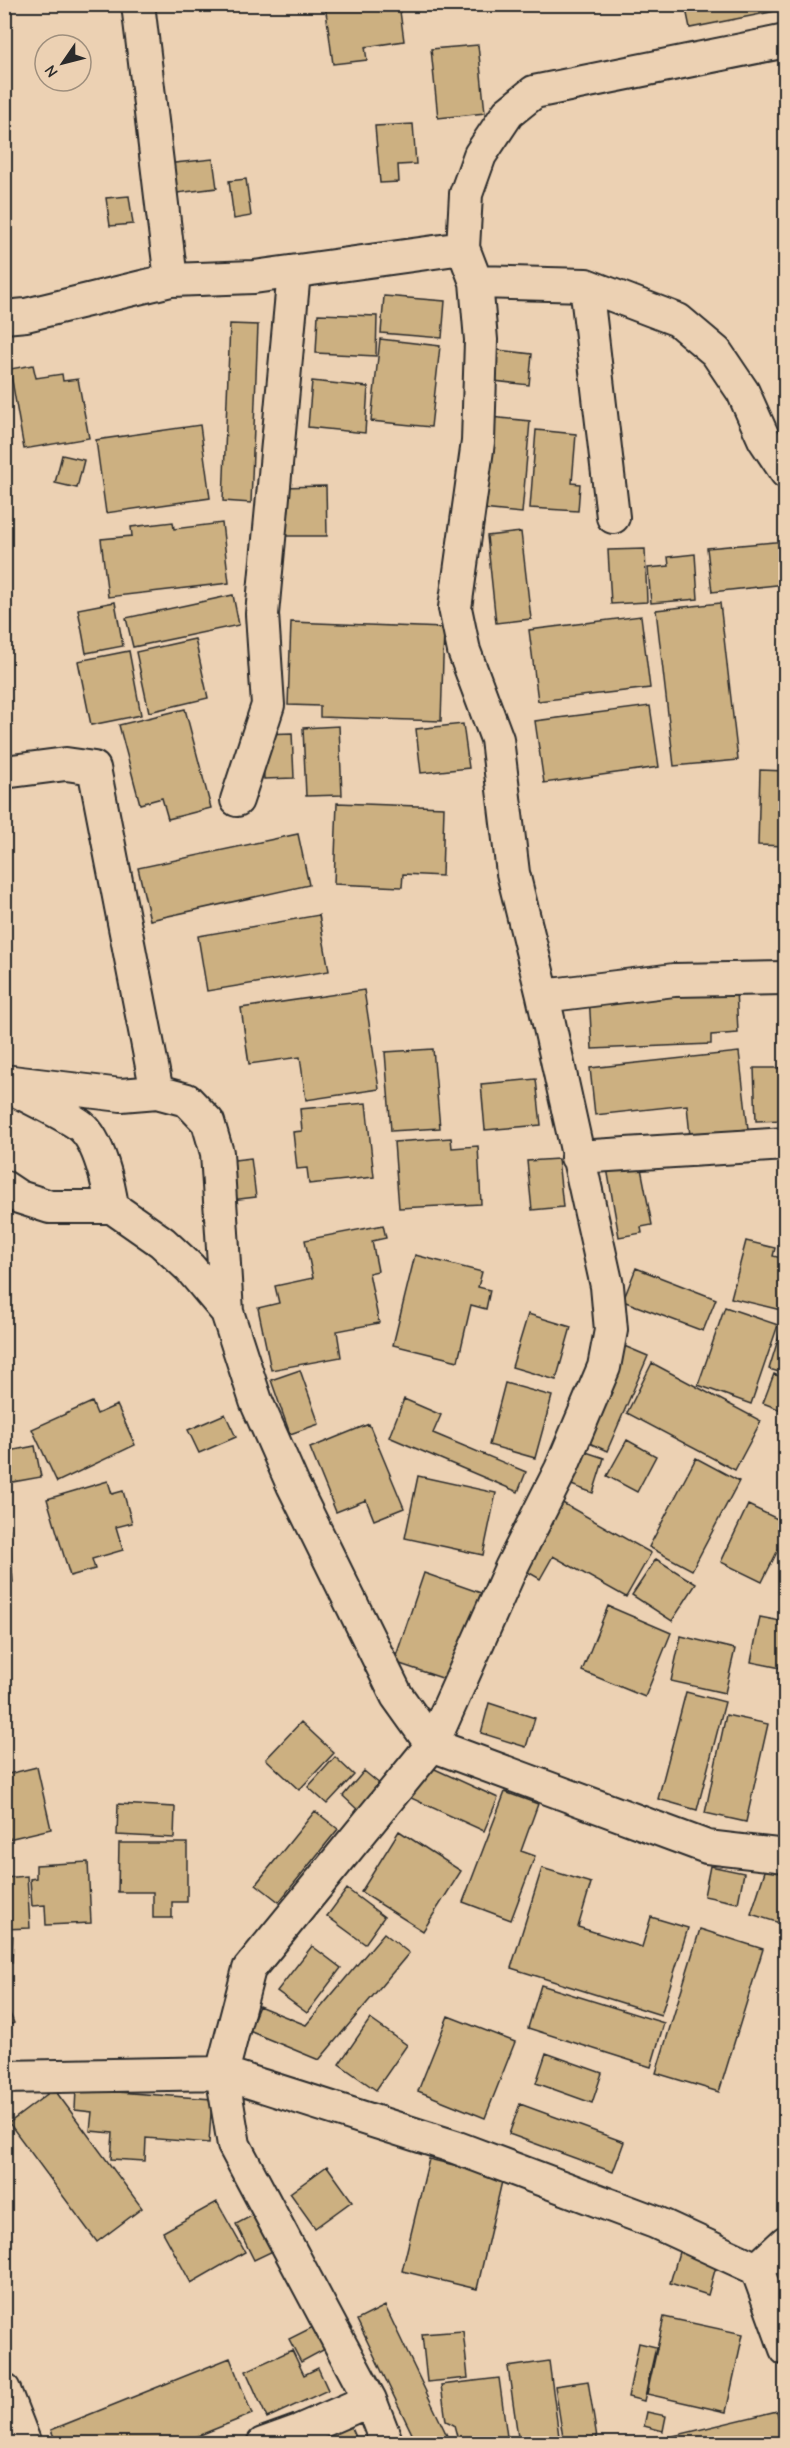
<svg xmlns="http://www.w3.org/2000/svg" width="790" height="2448" viewBox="0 0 790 2448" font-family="'Comic Neue',sans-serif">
  <rect width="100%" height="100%" fill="#ecd1b3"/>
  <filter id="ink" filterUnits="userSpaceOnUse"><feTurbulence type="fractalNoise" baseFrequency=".0167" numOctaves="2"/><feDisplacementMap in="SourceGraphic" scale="12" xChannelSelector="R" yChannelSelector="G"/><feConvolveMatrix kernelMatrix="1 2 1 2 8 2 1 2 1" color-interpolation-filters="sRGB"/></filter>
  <g filter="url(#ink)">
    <path fill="#ccb081" stroke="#2b2b2b" stroke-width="1.5" d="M325,4H399L404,41L365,47L367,60L333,64Z
      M685,4H786V9L690,28Z
      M478,45L485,113L438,118L431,49Z
      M413,124L416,164L398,165L399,182L380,183L375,126Z
      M213,159L217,188L169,194L165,164Z
      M246,179L251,216L234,219L229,181Z
      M129,196L133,224L110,226L106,198Z
      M384,296L445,301L442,338L381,333Z
      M318,314L377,316L376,356L316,353Z
      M230,324L258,325L251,503L223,501Z
      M380,339L440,346L431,427L371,421Z
      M498,350L532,354L529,385L494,381Z
      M33,365L36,378L62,374L63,381L78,379L89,438L24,449L10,369Z
      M312,381L368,387L365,433L308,427Z
      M490,417L530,421L522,513L482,509Z
      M200,425L210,498L106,513L96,440Z
      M536,430L576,434L572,483L580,484L578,511L530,508Z
      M62,455L84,460L77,488L55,483Z
      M326,486L327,536H282L281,487Z
      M173,522L174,529L222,523L229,583L108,597L101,539L132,536L131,527Z
      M521,532L531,619L496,623L487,536Z
      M786,541V584L712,592L707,548Z
      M645,549L647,602L611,604L608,550Z
      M695,554L698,599L651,603L648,568L669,566L668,557Z
      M233,595L239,625L133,647L126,618Z
      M115,602L123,646L86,653L78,609Z
      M720,603L738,760L674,766L656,610Z
      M641,616L650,688L538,701L529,630Z
      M291,622L444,628L441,721L320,717V706L288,705Z
      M195,639L208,698L149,712L136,652Z
      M129,651L141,715L91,725L78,661Z
      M650,706L659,767L544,783L535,721Z
      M185,709L211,808L168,819L162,798L140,804L119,725Z
      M463,724L469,768L421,773L416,729Z
      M339,726L342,795L306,796L303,728Z
      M292,733L294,778L264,779L262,734Z
      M760,770L786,771V846L758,845Z
      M337,803L444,807L442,876L403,874L402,887L334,884Z
      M298,834L309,885L150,920L138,868Z
      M319,915L329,971L207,991L198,936Z
      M736,988L738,1033L711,1035V1044L592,1049L589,994Z
      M364,990L379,1089L306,1100L300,1057L249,1064L241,1008Z
      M433,1049L440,1128L391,1131L385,1052Z
      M739,1052L748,1129L690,1136L687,1105L595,1115L590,1068Z
      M754,1068H786V1120L756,1121Z
      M536,1079L541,1125L485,1130L481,1084Z
      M366,1103L374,1177L309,1184L307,1168L297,1169L293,1132L302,1131L300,1109Z
      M451,1138L452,1148L478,1146L481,1204L399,1208L394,1142Z
      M251,1158L256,1197L231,1200L226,1161Z
      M558,1159L563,1207L532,1210L527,1161Z
      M640,1163L652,1225L641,1227L642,1233L619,1237L607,1168Z
      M383,1225L386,1238L372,1241L378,1271L369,1273L379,1323L337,1331L341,1357L271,1370L258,1308L279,1303L275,1286L313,1278L305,1240Z
      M746,1241L775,1248L773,1256L786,1259V1291L781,1310L731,1298Z
      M415,1255L482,1272L478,1287L490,1290L486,1309L471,1305L458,1361L393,1345Z
      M636,1268L716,1299L703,1331L623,1301Z
      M725,1307L778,1325L751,1404L698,1385Z
      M528,1314L571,1327L556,1380L512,1367Z
      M781,1330L786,1332V1374L769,1369Z
      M617,1343L648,1356L607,1451L576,1437Z
      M652,1363L761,1421L735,1470L627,1413Z
      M300,1370L319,1424L290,1434L271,1380Z
      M774,1374L786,1379V1412L763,1403Z
      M505,1383L552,1396L535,1458L489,1445Z
      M404,1399L441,1415L433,1433L526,1472L518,1492L389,1437Z
      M92,1402L97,1414L117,1405L135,1445L57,1482L32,1429Z
      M225,1414L236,1437L199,1453L188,1430Z
      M369,1424L404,1508L374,1520L366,1500L336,1512L310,1448Z
      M627,1440L656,1456L637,1492L607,1476Z
      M35,1446L41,1477L7,1483L4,1452Z
      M577,1449L604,1458L593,1493L566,1483Z
      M696,1458L739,1481L692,1570L649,1547Z
      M418,1476L496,1493L483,1555L405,1538Z
      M108,1481L112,1494L123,1491L132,1523L116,1527L123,1550L92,1559L95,1569L70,1576L47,1499Z
      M552,1497L651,1553L626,1597L553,1556L540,1579L514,1564Z
      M748,1505L786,1523V1534L762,1582L721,1562Z
      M4,1529H9L13,1582L4,1583Z
      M656,1559L696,1584L672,1621L632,1595Z
      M424,1573L481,1593L451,1681L394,1662Z
      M608,1606L671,1633L645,1697L582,1671Z
      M760,1617L786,1622V1669L751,1662Z
      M681,1636L735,1649L725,1693L671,1681Z
      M686,1692L725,1702L697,1810L658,1799Z
      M489,1703L535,1718L526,1747L481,1733Z
      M726,1715L768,1724L746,1822L705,1813Z
      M301,1722L334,1753L299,1790L266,1759Z
      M335,1757L354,1775L327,1804L308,1787Z
      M426,1765L498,1798L484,1831L411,1798Z
      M37,1767L51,1829L4,1840V1775Z
      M364,1771L381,1785L359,1811L343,1796Z
      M505,1792L538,1804L521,1851L535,1856L511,1920L463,1902Z
      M118,1804L175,1807L174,1838L117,1835Z
      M315,1811L338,1829L279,1902L256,1884Z
      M399,1831L461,1871L423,1931L361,1892Z
      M119,1843H187V1902H172V1918H153V1892H118Z
      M88,1862L91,1923L46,1925L45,1905L32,1906L30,1879L36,1878V1865Z
      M710,1866L744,1873L738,1903L704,1896Z
      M542,1868L591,1883L578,1927L642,1947L651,1917L688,1928L661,2015L511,1968Z
      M766,1868L786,1874V1925L751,1914Z
      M27,1876L30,1928L4,1929V1878Z
      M347,1889L384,1917L365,1944L327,1916Z
      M700,1929L763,1949L719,2092L656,2073Z
      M384,1933L409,1953L319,2060L249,2031L259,2006L306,2025Z
      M4,1936H13L12,1962H4Z
      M312,1946L341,1968L307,2013L277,1991Z
      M541,1985L664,2023L651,2067L528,2028Z
      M4,2000L14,2023L4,2027Z
      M448,2016L515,2042L485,2118L418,2091Z
      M370,2019L407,2045L376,2090L339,2064Z
      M546,2053L602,2073L592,2103L536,2083Z
      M54,2089L142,2208L97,2242L9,2123Z
      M76,2089L212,2099L209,2143L146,2138L145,2161L111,2159L113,2133L90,2131L92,2112L75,2110Z
      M520,2104L624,2142L613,2172L509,2134Z
      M429,2159L503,2177L477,2289L402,2271Z
      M327,2166L352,2201L315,2228L290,2193Z
      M217,2202L245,2252L191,2283L163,2232Z
      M259,2212L277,2249L254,2260L236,2224Z
      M679,2252L717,2263L708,2295L670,2283Z
      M385,2306L451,2444H417L357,2320Z
      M664,2317L743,2334L726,2412L647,2394Z
      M315,2326L327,2348L301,2362L289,2339Z
      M463,2331L468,2378L427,2382L422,2334Z
      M639,2343L656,2347L644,2401L628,2397Z
      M292,2350L304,2375L318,2368L328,2390L267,2418L246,2371Z
      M230,2358L252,2414L178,2444H57L51,2430Z
      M549,2361L560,2444H519L508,2367Z
      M499,2378L508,2444H463L462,2439L457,2436L454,2425L446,2421L441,2385Z
      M588,2381L598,2444H564L555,2386Z
      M777,2411L785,2444H675L673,2436Z
      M647,2412L666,2416L663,2431L644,2426Z
      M348,2421L358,2444H295Z"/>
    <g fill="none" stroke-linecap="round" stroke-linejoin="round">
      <g stroke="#2b2b2b" stroke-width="36">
        <path id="minor" d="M138,4L171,280
          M476,282L586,285L678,320L716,352L743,392L764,439L786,472
          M586,285L613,517
          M4,317L26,315L171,280L254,277L463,248
          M4,772L66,764L94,768L157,1092
          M237,800L268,705L262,614L294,272
          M543,996L674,980L786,978
          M4,1081L121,1095L157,1092L187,1100L208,1122L217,1153L227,1312L256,1401L293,1485L397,1696L432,1745L707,1847L786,1856
          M12,1088C31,1099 65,1114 81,1126C99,1141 109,1185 112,1207
          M577,1157L786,1144
          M4,1187L19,1197L50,1207H112L162,1242L190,1268L227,1312
          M4,2077L222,2073L455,2147L655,2222L757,2269L786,2242
          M757,2269L786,2349
          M4,2390L25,2444
          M263,2444L299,2431L370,2400
          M387,2444L370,2400L234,2145L222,2073L249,1969L432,1745L511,1568L561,1469L604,1367L611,1330L607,1286L543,996L513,873L497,739L464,651L455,608L478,442L481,340L476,282L463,248L466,194L480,155L508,113L534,92L786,41"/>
      </g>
      <use href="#minor" stroke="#ecd1b3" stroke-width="32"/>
    </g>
  </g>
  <rect width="790" height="2448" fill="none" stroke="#ecd1b3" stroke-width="24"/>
  <rect x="12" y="12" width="766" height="2424" fill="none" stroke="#2b2b2b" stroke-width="2" filter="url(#ink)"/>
  <g transform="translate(63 63) rotate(235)"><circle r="28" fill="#ecd1b3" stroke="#9f8f7d" stroke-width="1.5"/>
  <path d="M0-4.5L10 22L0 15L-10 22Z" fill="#2b2b2b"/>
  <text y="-9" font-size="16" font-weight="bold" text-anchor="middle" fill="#2b2b2b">N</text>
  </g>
</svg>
